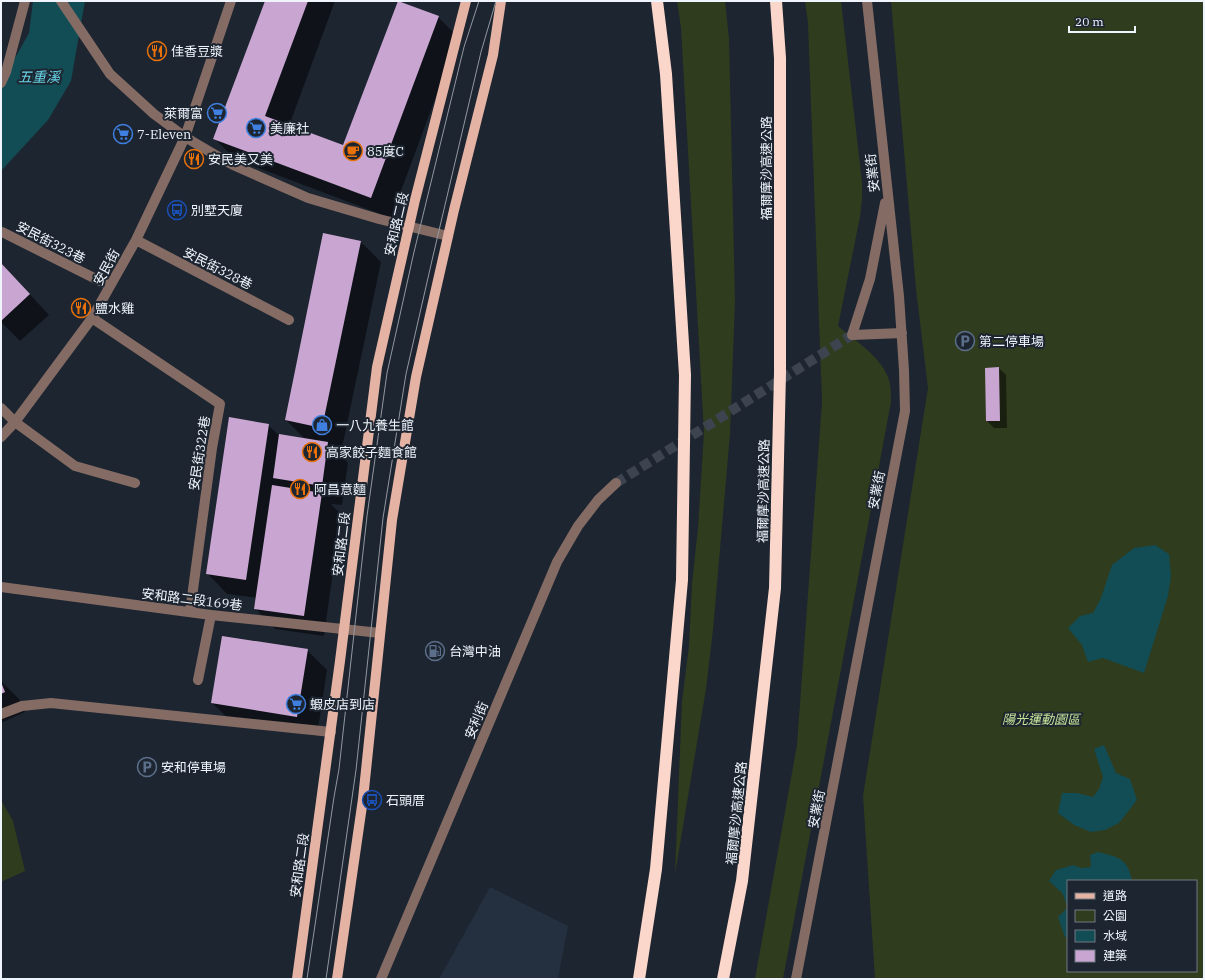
<svg xmlns="http://www.w3.org/2000/svg" width="1205" height="980" viewBox="0 0 1205 980" font-family="'IBM Plex Serif','Noto Sans TC',serif">
  <rect width="100%" height="100%" fill="#1d2530"/>
  <path fill="#242f3f" d="M490,887L568,926L558,979H439Z"/>
  <path fill="#303c1e" fill-rule="evenodd" d="M677,1H725L729,38L735,301L730,434L713,630L706,689L675,874L682,701L689,646L692,584L698,528L704,432L681,28Z
    M805,1H841L862,182V199L860,217L838,326C855,341 882,357 889,380C891,387 891,395 891,402L783,979H755L797,745L822,402L808,23Z
    M891,1H1204V979H875L863,796L928,388L916,289ZM1068,881H1196V971H1068Z
    M1,800L13,821L25,871L1,882Z"/>
  <path fill="#124c54" d="M33,1H85L71,81L48,120L1,171V83L29,33Z
    M1155,545L1169,554L1171,576L1168,596L1144,673L1103,658L1088,662L1082,645L1068,628L1080,616L1093,613L1101,598L1112,565L1134,548Z
    M1104,745L1116,773L1130,779L1137,800L1119,823L1105,830L1091,832L1074,825L1058,813L1062,793H1077L1093,797L1099,789L1103,777L1094,749Z
    M1098,852C1118,857 1128,858 1132,881H1068V938L1065,937L1058,917L1068,907L1062,893L1049,881L1056,870L1073,865L1081,868L1091,867L1090,855Z"/>
  <path fill="#0007" d="M266,1H335L289,126L344,147L438,17L458,37L391,218L235,159L215,139Z
    M361,242L381,262L342,448L331,445L348,463L342,505L331,504L341,514L324,636L275,629L255,608L257,598L227,594L207,573L268,425L280,436L305,439L286,420Z
    M1,263L49,315L20,341L1,322Z
    M999,368L1006,375L1007,428H994L987,421Z
    M307,650L327,670L317,736L233,723L212,703Z
    M1,681L19,699L25,712L1,723Z"/>
  <path fill="#c9a6d2" d="M265,1H308L265,116L343,145L398,1L439,16L371,198L213,139Z
    M323,233L361,241L322,428L285,420Z
    M1,263L30,294L1,321Z
    M999,367L1000,421H986L985,368Z
    M229,417L269,424L246,580L206,574Z
    M279,434L328,442L322,486L273,478Z
    M272,485L322,493L304,616L254,609Z
    M222,636L308,649L297,717L211,703Z
    M1,682L5,692L1,694Z"/>
  <g fill="none" stroke-linecap="round" stroke-linejoin="round">
    <path stroke="#3d444f" stroke-width="10" stroke-dasharray="10 5" stroke-linecap="butt" d="M616,483L852,335"/>
    <path stroke="#846c65" stroke-width="10" d="M61,1L110,74L154,114L185,137L212,153L233,165L308,198L379,219L448,236
      M1,83L6,72L25,1
      M885,203L870,279L852,335L902,333
      M2,232L110,286
      M136,240L289,320
      M92,318L220,404L212,448L190,612
      M1,408L15,422L75,466L135,483
      M1,437L15,422L92,318L136,240L185,137L231,1
      M1,587L211,615L380,633
      M198,680L211,615
      M1,714L22,706L51,703L331,732
      M381,979L557,562L578,526L598,500L616,483
      M796,979L905,411L904,370L899,296L867,1"/>
    <path stroke="#e5b3a4" stroke-width="10" d="M297,979L340,661L377,367L415,200L466,1
      M337,979L363,799L392,520L416,377L454,210L493,55L501,1"/>
    <path stroke="#fbd6cb" stroke-width="12" d="M639,979L656,869L682,580L685,375L666,74L657,1
      M723,979L742,881L775,588L780,373V58L776,1"/>
    <path stroke="#9298a1" stroke-width="1" d="M307,979L334,797L339,769L367,516L387,373L414,252L464,47L479,1
      M326,979L356,770L383,518L406,374L433,256L481,52L496,1"/>
  </g>
  <defs>
    <g id="restaurant-ring" transform="scale(1)"><circle r="9.5" fill="#1d2530" stroke="#e8710a" stroke-width="1.5"/><path d="M-5-6h1v4h1v-4h1v4h1v-4h1v5L-1.5 .5V6h-2V.5L-5-1ZM5-6V6H3V1.5H1.5Q1.5-4 5-6Z" fill="#e8710a"/></g>
    <g id="supermarket-ring" transform="scale(1)"><circle r="9.5" fill="#1d2530" stroke="#3f7fe0" stroke-width="1.5"/><path d="M-6-5.5h2.5l.6 2H6L4.5 2H-2.5L-4.4-4H-6ZM-1.5 3.2a1.3 1.3 0 1 0 .1 0ZM3 3.2a1.3 1.3 0 1 0 .1 0Z" fill="#3f7fe0"/></g>
    <g id="cafe-ring" transform="scale(1)"><circle r="9.5" fill="#1d2530" stroke="#e8710a" stroke-width="1.5"/><path d="M-5.5-4.5H6V0H3Q3 3.5 0 3.5H-2.5Q-5.5 3.5-5.5 0ZM3-3.2v2h1.7v-2ZM-6 4.5H4V6H-6Z" fill="#e8710a"/></g>
    <g id="bus-ring" transform="scale(1)"><circle r="9.5" fill="#1d2530" stroke="#1a4fb4" stroke-width="1.5"/><path d="M-5-6H5V4H4V6H2V4H-2V6H-4V4H-5ZM-3.5-4V0h7V-4ZM-3.5 1.2v1.5H-2V1.2ZM2 1.2v1.5H3.5V1.2Z" fill="#1a4fb4"/></g>
    <g id="parking-ring" transform="scale(1)"><circle r="9.5" fill="#1d2530" stroke="#5c6f8a" stroke-width="1.5"/><path d="M-3.5-5.5H1a3.5 3.5 0 0 1 0 7H-1V5.5H-3.5ZM-1-3.4V-.6H.8a1.4 1.4 0 0 0 0-2.8Z" fill="#5c6f8a"/></g>
    <g id="shop-ring" transform="scale(1)"><circle r="9.5" fill="#1d2530" stroke="#3f7fe0" stroke-width="1.5"/><path d="M-5-2.5h2.3a2.7 3.5 0 0 1 5.4 0H5L5.5 6h-11ZM-1.5-2.5h3a1.5 2.3 0 0 0-3 0Z" fill="#3f7fe0"/></g>
    <g id="fuel-ring" transform="scale(1)"><circle r="9.5" fill="#1d2530" stroke="#5c6f8a" stroke-width="1.5"/><path d="M-5.5-6h7V0h2V4h1.3V-2.5L3-4.5l.8-.8L6-3V5H2.5V1h-1V6h-7ZM-4.2-4.7v3.2H.2V-4.7Z" fill="#5c6f8a"/></g>
  </defs>
  <g fill-rule="evenodd">
    <use href="#restaurant-ring" x="157" y="51"/>
    <use href="#supermarket-ring" x="217" y="113"/>
    <use href="#supermarket-ring" x="256" y="128"/>
    <use href="#supermarket-ring" x="123" y="134"/>
    <use href="#cafe-ring" x="353" y="151"/>
    <use href="#restaurant-ring" x="194" y="159"/>
    <use href="#bus-ring" x="177" y="210"/>
    <use href="#restaurant-ring" x="81" y="308"/>
    <use href="#parking-ring" x="965" y="341"/>
    <use href="#shop-ring" x="322" y="425"/>
    <use href="#restaurant-ring" x="312" y="452"/>
    <use href="#restaurant-ring" x="300" y="489"/>
    <use href="#fuel-ring" x="435" y="651"/>
    <use href="#supermarket-ring" x="296" y="704"/>
    <use href="#parking-ring" x="147" y="767"/>
    <use href="#bus-ring" x="372" y="800"/>
  </g>
  <g text-anchor="middle" stroke-width="4" stroke-linejoin="round" paint-order="stroke">
    <g font-size="13" fill="#f0f5fd" stroke="#1d2530" text-anchor="start">
      <text x="171" y="56">佳香豆漿</text>
      <text x="203" y="118" text-anchor="end">萊爾富</text>
      <text x="270" y="133">美廉社</text>
      <text x="137" y="139">7-Eleven</text>
      <text x="367" y="156">85度C</text>
      <text x="208" y="164">安民美又美</text>
      <text x="191" y="215">別墅天廈</text>
      <text x="95" y="313">鹽水雞</text>
      <text x="979" y="346">第二停車場</text>
      <text x="336" y="430">一八九養生館</text>
      <text x="326" y="457">高家餃子麵食館</text>
      <text x="314" y="494">阿昌意麵</text>
      <text x="449" y="656">台灣中油</text>
      <text x="310" y="709">蝦皮店到店</text>
      <text x="161" y="772">安和停車場</text>
      <text x="386" y="805">石頭厝</text>
    </g>
    <g font-size="13" fill="#f0f5fd" stroke="#1d2530">
      <text transform="translate(766 168) rotate(-90)" y="5">福爾摩沙高速公路</text>
      <text transform="translate(872 173) rotate(-96)" y="5">安業街</text>
      <text transform="translate(396 224) rotate(-77)" y="5">安和路二段</text>
      <text transform="translate(51 242) rotate(27)" y="5">安民街323巷</text>
      <text transform="translate(106 267) rotate(-61)" y="5">安民街</text>
      <text transform="translate(218 268) rotate(27)" y="5">安民街328巷</text>
      <text transform="translate(199 453) rotate(-81)" y="5">安民街322巷</text>
      <text transform="translate(876 490) rotate(-79)" y="5">安業街</text>
      <text transform="translate(763 491) rotate(-89)" y="5">福爾摩沙高速公路</text>
      <text transform="translate(341 544) rotate(-83)" y="5">安和路二段</text>
      <text transform="translate(192 599) rotate(7)" y="5">安和路二段169巷</text>
      <text transform="translate(476 720) rotate(-67)" y="5">安利街</text>
      <text transform="translate(816 809) rotate(-79)" y="5">安業街</text>
      <text transform="translate(736 813) rotate(-84)" y="5">福爾摩沙高速公路</text>
      <text transform="translate(299 865) rotate(-82)" y="5">安和路二段</text>
    </g>
    <g font-size="13" font-style="italic" fill="#c5e499" stroke="#1d2530">
      <text x="1041" y="724">陽光運動園區</text>
    </g>
    <g font-size="14" font-style="italic" fill="#66d4e6" stroke="#1d2530">
      <text x="39" y="82">五重溪</text>
    </g>
  </g>
  <rect width="1205" height="980" fill="none" stroke="#f0f5fd" stroke-width="4"/>
  <rect x="1067" y="880" width="130" height="92" fill="#1d2530" stroke="#717882"/>
  <rect x="1075" y="893" width="20" height="6" fill="#e5b3a4" stroke="#717882"/>
  <text x="1103" y="900" font-size="12" fill="#f0f5fd">道路</text>
  <rect x="1075" y="910" width="20" height="12" fill="#303c1e" stroke="#717882"/>
  <text x="1103" y="920" font-size="12" fill="#f0f5fd">公園</text>
  <rect x="1075" y="930" width="20" height="12" fill="#124c54" stroke="#717882"/>
  <text x="1103" y="940" font-size="12" fill="#f0f5fd">水域</text>
  <rect x="1075" y="950" width="20" height="12" fill="#c9a6d2" stroke="#717882"/>
  <text x="1103" y="960" font-size="12" fill="#f0f5fd">建築</text>
  <path d="M1069 26v6h66v-6" fill="none" stroke="#f0f5fd" stroke-width="2"/>
  <text x="1075" y="26" font-size="12" fill="#f0f5fd" stroke="#1d2530" stroke-width="3" paint-order="stroke">20 m</text>
</svg>
